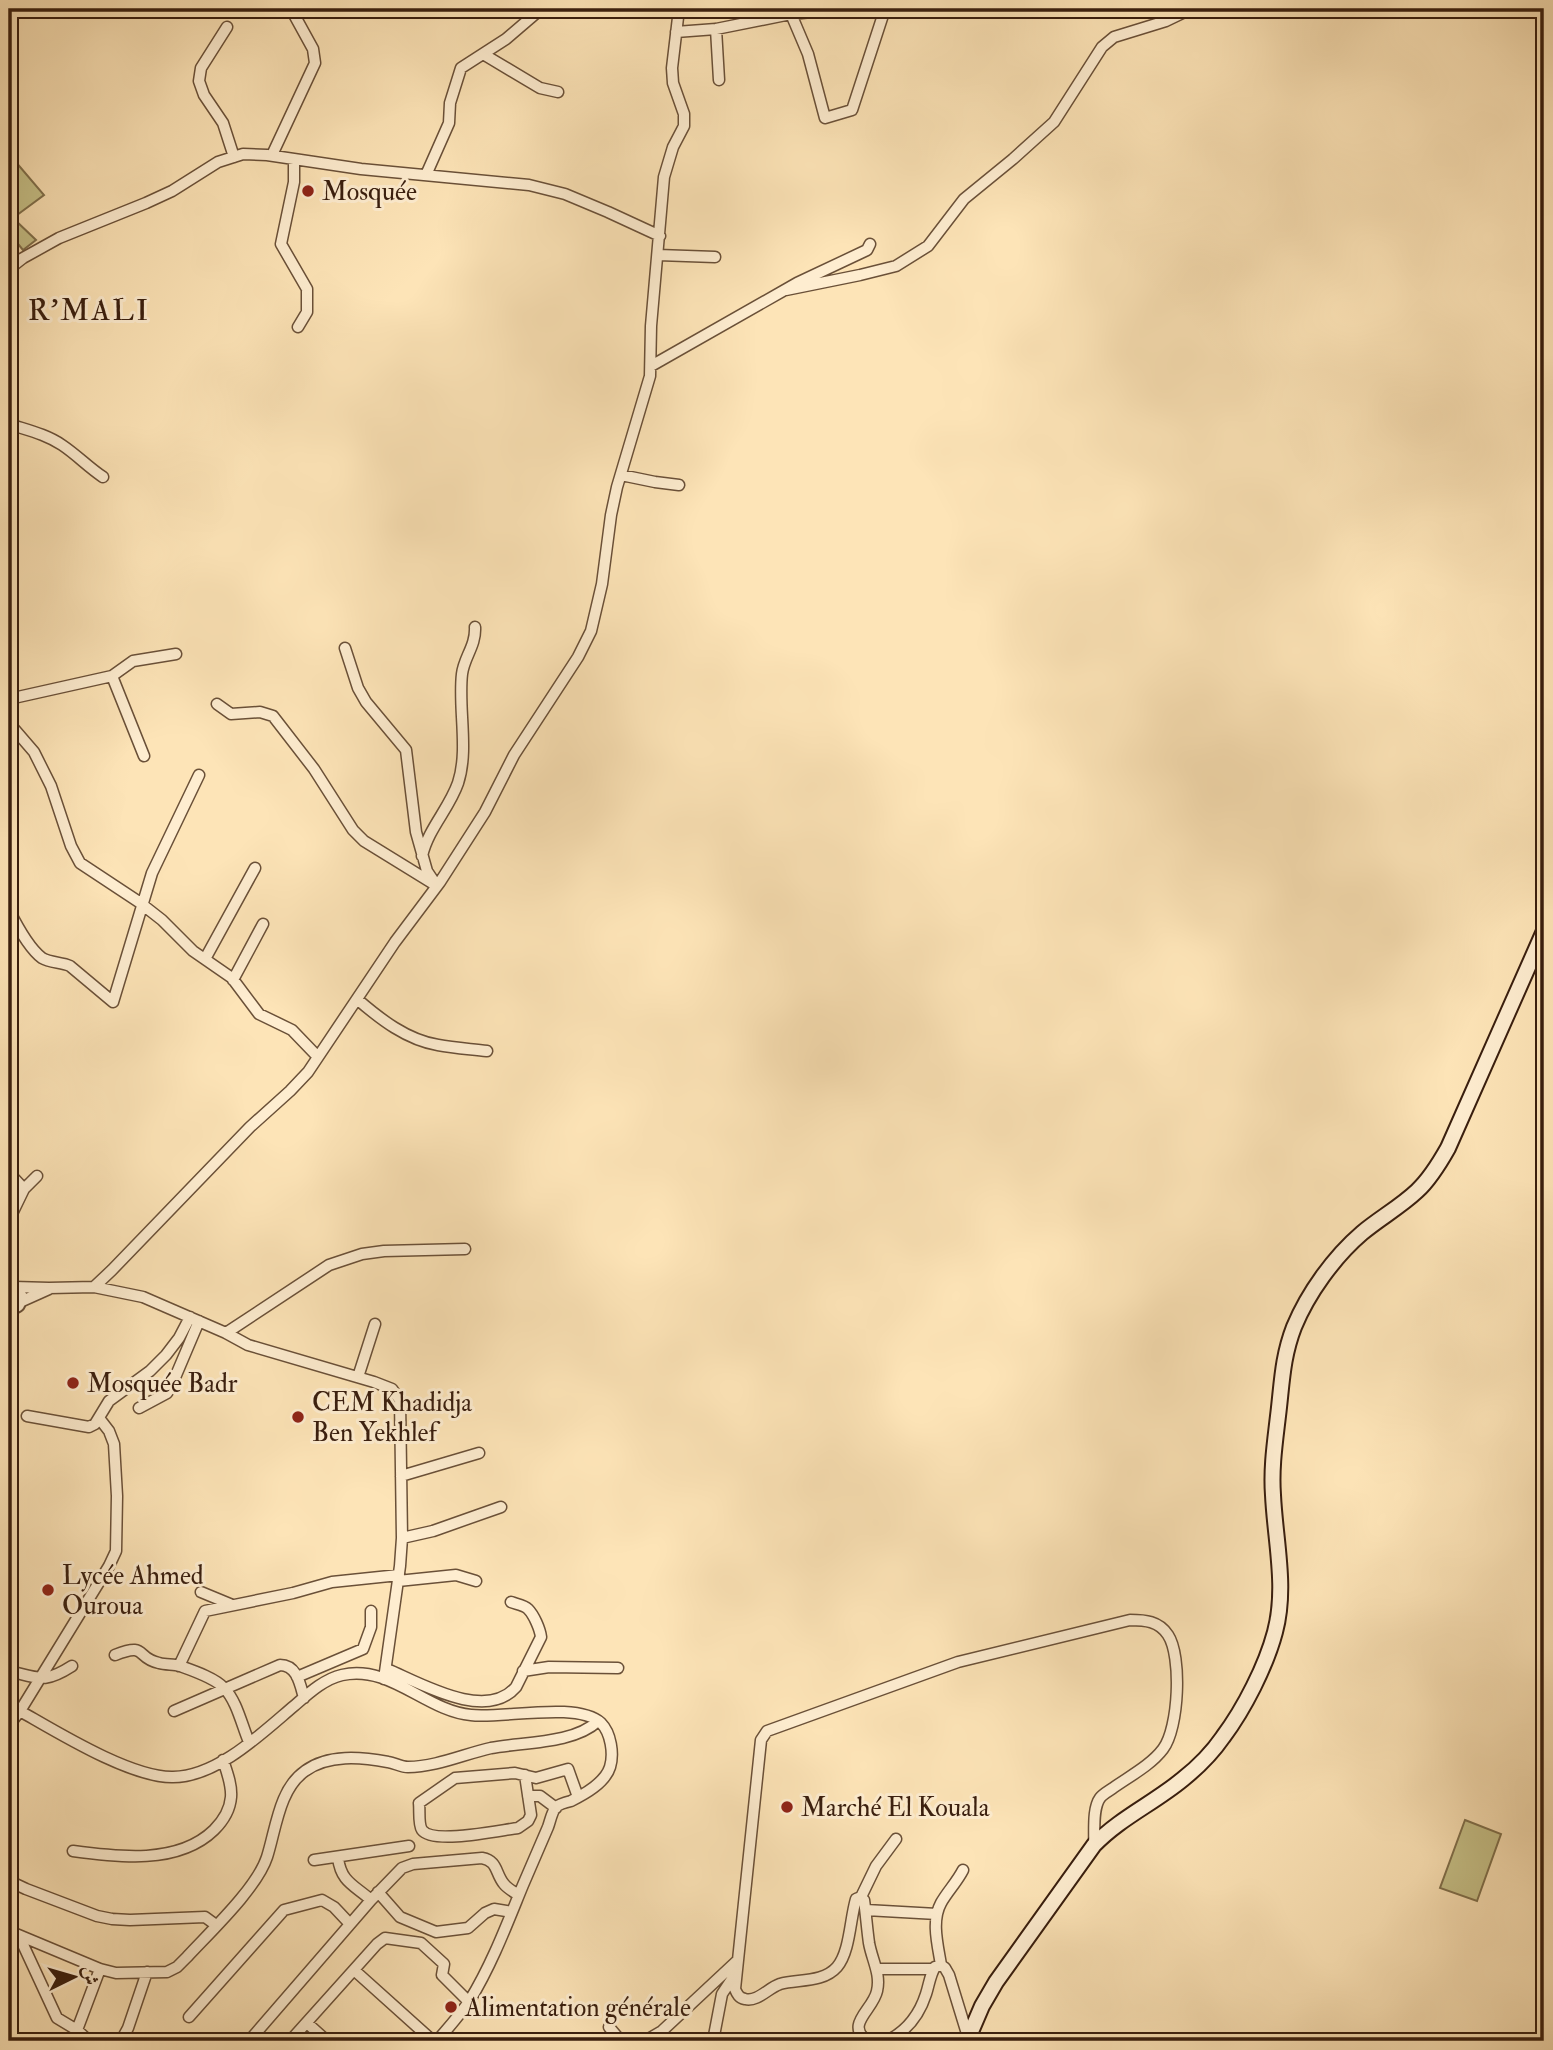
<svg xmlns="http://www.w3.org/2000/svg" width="1553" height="2050" viewBox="0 0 1553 2050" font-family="'IM FELL Double Pica',Amiri,serif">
  <rect width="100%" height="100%" fill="#fde4b7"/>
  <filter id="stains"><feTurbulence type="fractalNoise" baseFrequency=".00286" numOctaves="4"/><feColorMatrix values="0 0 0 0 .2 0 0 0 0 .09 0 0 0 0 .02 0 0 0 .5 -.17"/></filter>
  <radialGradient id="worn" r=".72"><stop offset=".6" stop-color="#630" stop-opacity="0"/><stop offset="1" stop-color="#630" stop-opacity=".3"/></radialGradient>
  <path fill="#c7c289" stroke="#80704c" stroke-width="2" d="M9,154L44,195L13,218L36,240L23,250L9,233Z
    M1465,1820L1501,1834L1477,1901L1440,1888Z"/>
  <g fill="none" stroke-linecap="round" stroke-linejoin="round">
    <g stroke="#6a5038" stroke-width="13">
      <path id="minor" d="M791,14L808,54L825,118L852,110L885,9
        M227,27L201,68L199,81L204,95L223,123L234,157
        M716,29L719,80
        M676,32L716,29L791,14L844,9
        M483,54L540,88L558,92
        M272,155L315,63L313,49L291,9
        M294,159V182L281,244L307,289V312L298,327
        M426,175L449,123L450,103L461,68L506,39L541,9
        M658,255L715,257
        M9,269L23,258L59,238L146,203L172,191L218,162L243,154L267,155L361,169L529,185L565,194L608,212L660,236
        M786,290L860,275L896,266L928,246L964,199L1013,159L1054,122L1102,47L1114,37L1166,21L1191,9
        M651,366L797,283L867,250L870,244
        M9,424C27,430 46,434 62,445C77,455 88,467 103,477
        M621,475L655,482L679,485
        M345,648L358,688L366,702L406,750L416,832L427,871L435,883
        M112,676L144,756
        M9,699L112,676L133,661L176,654
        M217,704L231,714L260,712L273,716L314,769L353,830L364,841L437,886
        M9,723L34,752L51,786L71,846L80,863L139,902L162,920L193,951L232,978L259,1014L292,1030L318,1057
        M422,856C428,829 449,809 458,783C469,750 458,708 462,674C464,657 476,646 475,627
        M9,910C16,924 30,949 42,958C50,963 62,962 70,966L113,1002L152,873L199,775
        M205,959L255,868
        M233,980L263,924
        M357,999C380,1019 407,1040 438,1045C454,1048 471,1049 487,1051
        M9,1173L24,1189
        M9,1220L24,1189L37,1176
        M14,1287L49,1288L94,1287L143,1297L226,1333L248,1345L374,1382L392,1389L400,1400L402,1538L400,1566L384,1679
        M94,1287L112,1270L250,1127L290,1091L308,1072L395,942L440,882L485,812L514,755L578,657L591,631L602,584L611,515L617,487L650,376L651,326L664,177L673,147L684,126V114L673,83L672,68L679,9
        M20,1302L49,1289
        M226,1333L329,1265L362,1254L384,1251L465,1249
        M358,1377L375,1324
        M139,1408L167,1393L171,1387L199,1321
        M27,1416L89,1427L95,1424L109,1401L150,1371L166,1355L179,1338L190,1317
        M401,1476L479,1453
        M402,1538L433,1531L501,1507
        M398,1581L456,1575L476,1581
        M201,1592L230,1604
        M115,1655C148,1642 135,1658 159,1663C166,1665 174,1664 180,1666C194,1671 215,1678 224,1688C237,1701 242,1726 249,1742
        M179,1666L205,1611L293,1593L332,1582L399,1575
        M387,1669C420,1683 486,1722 516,1687L541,1637C540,1629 534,1615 528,1609C524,1605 516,1604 511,1602
        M9,1671C39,1678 44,1684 72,1666
        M523,1671L549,1667L618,1668
        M297,1677L363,1649L371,1627V1611
        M20,1711C57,1732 131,1778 173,1777C217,1777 262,1733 294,1706C308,1694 324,1679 342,1675C390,1664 426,1711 471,1715C502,1719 577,1701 601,1723C611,1733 614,1754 610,1767C605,1783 585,1794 571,1801C567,1802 559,1804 556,1807C552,1811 550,1822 548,1827C540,1846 531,1866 523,1885C507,1924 492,1964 470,2000C460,2015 448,2028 437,2041
        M174,1711L280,1665C297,1665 300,1684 304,1698
        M9,1725L20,1711L109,1566L116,1551L117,1496L114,1444L109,1431L99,1418
        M525,1775L531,1815L528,1821L518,1828C501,1830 433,1845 422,1830C418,1824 420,1811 419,1803L455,1778L515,1773L536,1778L568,1769L578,1797
        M528,1796H540L556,1808
        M73,1851C117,1857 178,1865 214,1830C222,1822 230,1810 231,1797C232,1785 227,1772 223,1760
        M338,1858C341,1882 354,1885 371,1900
        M314,1860L409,1846
        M9,1881L26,1889L97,1916L112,1919L130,1920L205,1917L216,1925
        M378,1892L400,1917L436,1932L468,1928L485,1913L494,1909L512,1912
        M861,1897L876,1866L896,1839
        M866,1910L937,1914
        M9,1931L100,1969L116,1973L167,1972L177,1967L187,1957C210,1932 257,1888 267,1857C276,1829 279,1789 305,1771C328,1754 361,1757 388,1762C395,1763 401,1767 408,1767C436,1767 464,1754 491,1748C523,1742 574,1744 598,1721
        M19,1936L57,2018L77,2030L89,2041
        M941,1965C938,1946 931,1921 941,1903C947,1892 957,1882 963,1870
        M877,1969H934
        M354,1970L433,2041
        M189,2017L284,1910L322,1900L334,1907L350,1924
        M307,2023L327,2041
        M609,2027L620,2040L626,2041
        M77,2030L100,1969
        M121,2041L128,2028L147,1972
        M249,2041L371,1900L402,1868L413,1864L482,1858C498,1861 495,1873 504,1884C508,1889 514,1892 519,1895
        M290,2041L377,1944L385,1938L421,1943L444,1964L442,1975L469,2002
        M645,2041L662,2031L737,1961
        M713,2041L722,1994L734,1976
        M868,2041C844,2025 873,2010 877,1991C881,1974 872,1960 869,1943C867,1929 866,1914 864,1900L861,1897L856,1899C850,1919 850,1952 837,1967C823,1983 798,1979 780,1984C768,1988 758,2002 745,1999C739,1998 737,1994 735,1989L761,1740L767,1731L958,1662L1130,1620C1145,1620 1159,1621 1168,1635C1182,1656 1179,1728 1163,1749C1151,1765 1130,1776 1113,1788C1109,1791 1103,1794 1100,1798C1092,1809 1095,1832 1094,1845
        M887,2041C907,2031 919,2016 926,1994C929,1985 930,1975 935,1967L941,1965L945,1968L949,1975L968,2037"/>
    </g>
    <g stroke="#6a5038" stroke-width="16">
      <path id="tertiary" d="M9,1286L17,1290L21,1297L18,1305L9,1310"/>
    </g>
    <g stroke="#391e0e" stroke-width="18">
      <path id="secondary" d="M967,2041L982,2006L996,1982L1094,1845C1120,1818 1154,1803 1183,1779C1198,1767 1212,1753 1223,1737C1244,1709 1266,1666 1275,1632C1287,1587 1275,1540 1273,1495C1271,1468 1275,1442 1278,1416C1282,1384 1282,1358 1294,1327C1308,1293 1334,1257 1362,1233C1380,1218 1400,1207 1417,1191C1430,1179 1439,1164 1448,1148L1544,931"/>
    </g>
    <use href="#minor" stroke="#feedd0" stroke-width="10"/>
    <use href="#tertiary" stroke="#feedd0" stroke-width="12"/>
    <use href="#secondary" stroke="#feedd0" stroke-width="14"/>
  </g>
  <g fill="#8f2418" stroke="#feedd0" stroke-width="2.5">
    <circle cx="308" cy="191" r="7"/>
    <circle cx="73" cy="1383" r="7"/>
    <circle cx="298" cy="1417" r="7"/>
    <circle cx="48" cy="1590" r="7"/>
    <circle cx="787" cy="1807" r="7"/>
    <circle cx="451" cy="2007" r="7"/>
  </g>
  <g text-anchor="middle" stroke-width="6" stroke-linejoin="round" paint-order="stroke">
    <g font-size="26" fill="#391e0e" stroke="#feedd0" text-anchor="start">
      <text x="322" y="200">Mosquée</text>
      <text x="87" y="1392">Mosquée Badr</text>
      <text x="312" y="1411">CEM Khadidja<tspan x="312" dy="30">Ben Yekhlef</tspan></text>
      <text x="62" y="1584">Lycée Ahmed<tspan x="62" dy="30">Ouroua</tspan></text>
      <text x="801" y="1816">Marché El Kouala</text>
      <text x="465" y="2016">Alimentation générale</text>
    </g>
    <g font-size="30" letter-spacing="2" fill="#391e0e" stroke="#feedd0">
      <text x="89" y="320">R'MALI</text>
    </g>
  </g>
  <rect width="1553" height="2050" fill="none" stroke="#fde4b7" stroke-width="35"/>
  <rect x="10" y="10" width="1532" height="2029" fill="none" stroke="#391e0e" stroke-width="3.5"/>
  <rect x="18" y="18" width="1518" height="2015" fill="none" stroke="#391e0e" stroke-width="2"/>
  <g transform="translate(74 1977) rotate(85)" stroke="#feedd0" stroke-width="5" paint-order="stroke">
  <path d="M0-5L12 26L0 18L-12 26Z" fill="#391e0e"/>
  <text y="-10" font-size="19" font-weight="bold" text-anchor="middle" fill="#391e0e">ش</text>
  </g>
  <rect width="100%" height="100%" filter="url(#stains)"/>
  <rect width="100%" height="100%" fill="url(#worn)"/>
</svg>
